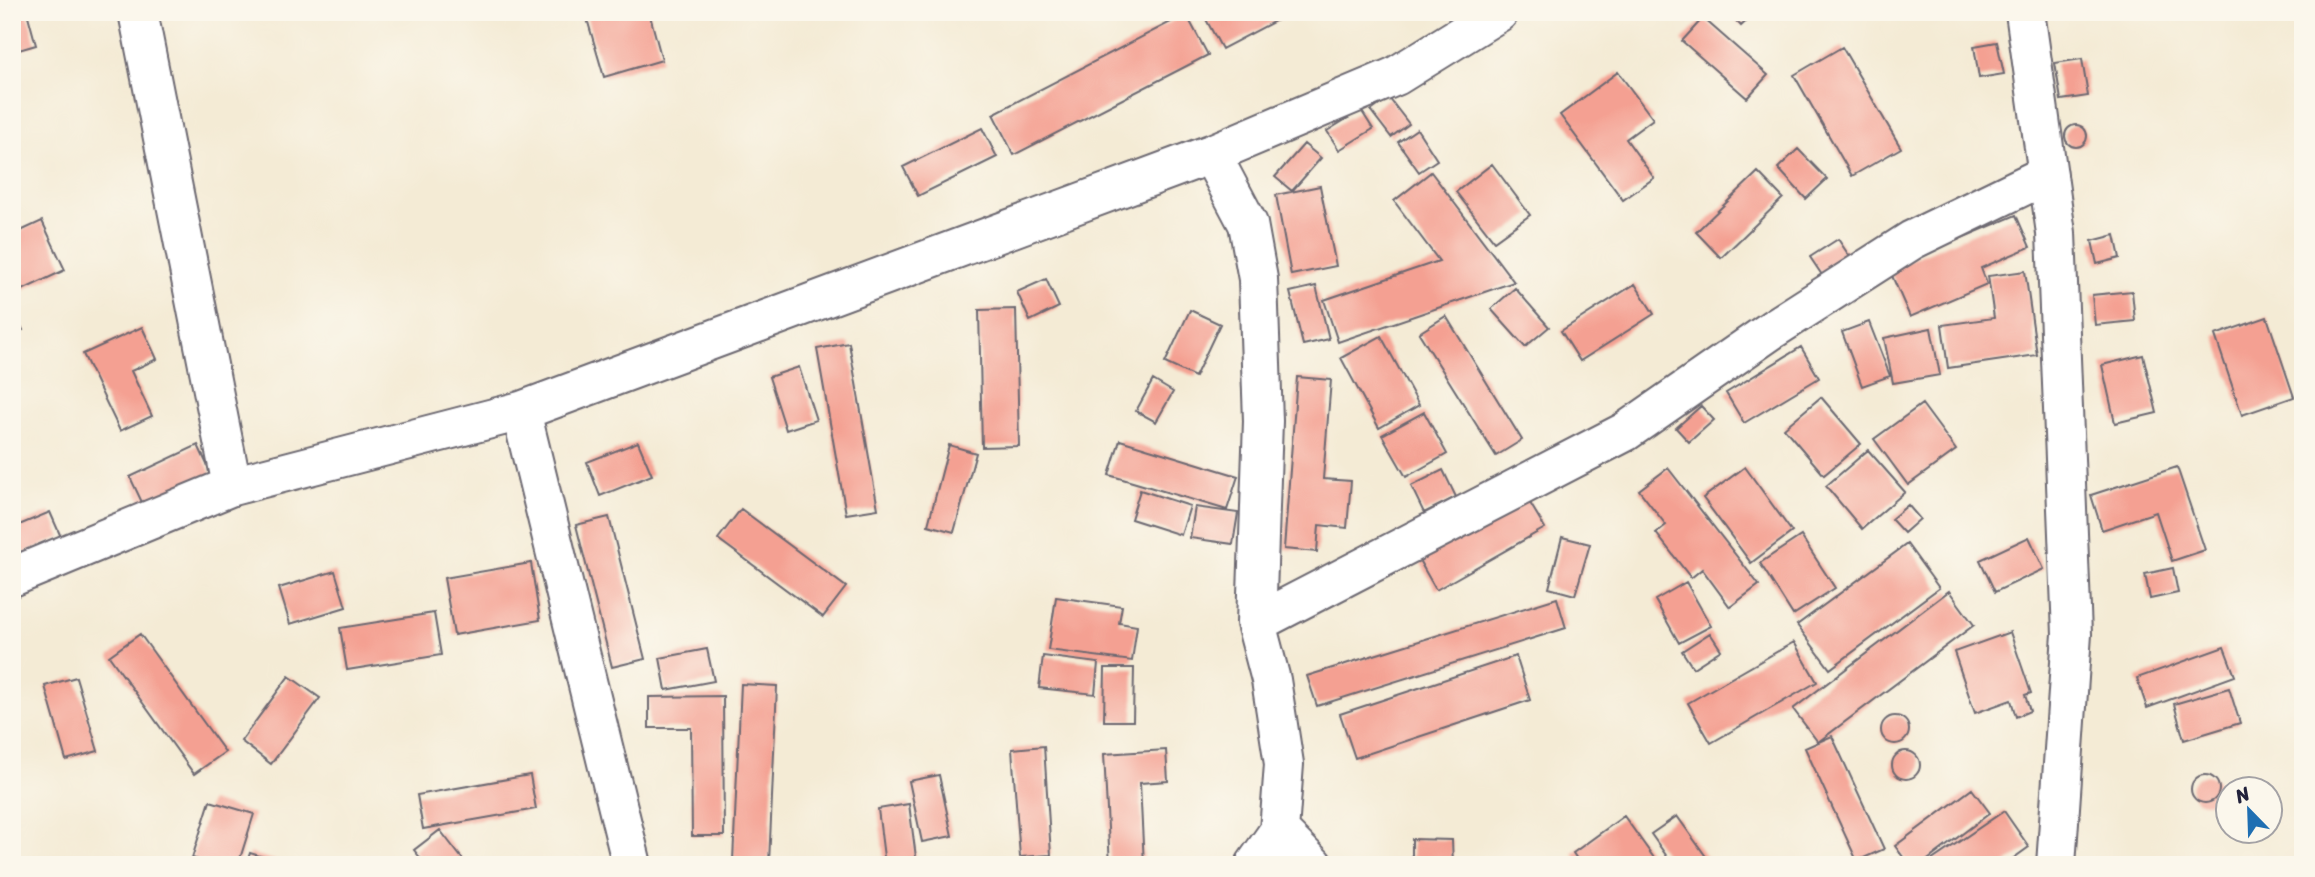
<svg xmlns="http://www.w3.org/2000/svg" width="2315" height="877" viewBox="0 0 2315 877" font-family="Sriracha,sans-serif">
  <rect width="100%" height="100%" fill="#fbf7ec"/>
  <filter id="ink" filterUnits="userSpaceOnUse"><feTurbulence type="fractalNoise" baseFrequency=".0143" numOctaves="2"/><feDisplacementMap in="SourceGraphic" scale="14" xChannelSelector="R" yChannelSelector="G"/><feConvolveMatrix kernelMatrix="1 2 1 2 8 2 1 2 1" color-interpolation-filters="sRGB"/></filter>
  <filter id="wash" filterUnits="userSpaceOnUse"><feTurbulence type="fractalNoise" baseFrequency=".00686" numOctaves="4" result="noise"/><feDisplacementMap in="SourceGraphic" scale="28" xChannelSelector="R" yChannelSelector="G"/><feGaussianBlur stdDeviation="1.57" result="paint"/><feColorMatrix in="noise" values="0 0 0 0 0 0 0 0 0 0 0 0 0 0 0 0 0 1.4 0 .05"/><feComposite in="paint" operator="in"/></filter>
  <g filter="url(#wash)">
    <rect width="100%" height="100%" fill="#f4ebd5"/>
    <g id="blocks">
      <path fill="#f4a092" d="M12,12H27L36,45L12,52Z
        M585,12H649L662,60L604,77Z
        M1202,12H1292L1222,49Z
        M1728,12H1756L1741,26Z
        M1186,14L1208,55L1014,155L993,114Z
        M1703,18L1768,75L1747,98L1682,41Z
        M1997,42L2004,74L1979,78L1974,46Z
        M1842,47L1901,148L1852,176L1794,75Z
        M2082,59L2088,96L2061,100L2055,63Z
        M1618,72L1653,119L1626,139L1654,178L1623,200L1560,115Z
        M1389,98L1409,124L1391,137L1371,111Z
        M1361,110L1373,129L1339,150L1327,131Z
        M2065 136a11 11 0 1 1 22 0a11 11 0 1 1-22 0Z
        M982,128L997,157L918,196L903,167Z
        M1417,129L1437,160L1419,172L1398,142Z
        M1304,144L1321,158L1292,191L1275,177Z
        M1798,149L1827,179L1806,199L1778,168Z
        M1492,164L1530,215L1494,241L1456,192Z
        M1431,172L1514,282L1338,342L1324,300L1439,261L1394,201Z
        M1758,172L1783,198L1721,258L1696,232Z
        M1320,186L1336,266L1291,275L1276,195Z
        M2016,215L2030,247L1981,268L1987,284L1910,317L1889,269Z
        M42,221L65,270L12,295V235Z
        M2115,235L2120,258L2097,264L2092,241Z
        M1838,239L1856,266L1828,284L1810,257Z
        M2025,271L2037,355L1948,368L1942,325L1994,318L1988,276Z
        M1046,279L1059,307L1030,321L1017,292Z
        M1635,284L1654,314L1580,361L1561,331Z
        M1316,286L1329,339L1303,345L1290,292Z
        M1515,288L1549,327L1525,347L1491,309Z
        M2132,291L2135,321L2095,325L2092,295Z
        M12,308L23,330L12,335Z
        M1016,309L1019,446L982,447L979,310Z
        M1190,310L1220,324L1195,377L1165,363Z
        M1446,316L1522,440L1496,456L1419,333Z
        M2267,317L2294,397L2242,415L2215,335Z
        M1869,322L1890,376L1862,386L1842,332Z
        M142,327L157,359L131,371L152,416L120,431L83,354Z
        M1931,328L1940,375L1893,383L1884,338Z
        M1381,336L1419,405L1379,428L1341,358Z
        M849,343L878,509L846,514L817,349Z
        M1801,347L1819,378L1744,423L1726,393Z
        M2143,355L2157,413L2115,423L2102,365Z
        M799,367L816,420L786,430L769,377Z
        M1297,377L1331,380L1323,479L1351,481L1347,528L1319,525L1317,552L1284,549Z
        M1153,380L1173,392L1156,422L1136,411Z
        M1821,397L1861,444L1824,475L1784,428Z
        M1922,404L1956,450L1908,485L1874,439Z
        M1701,406L1714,420L1689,442L1676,428Z
        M1424,412L1447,454L1406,477L1382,435Z
        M1120,440L1238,476L1227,510L1109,475Z
        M638,442L652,475L600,496L587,462Z
        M198,445L215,482L147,513L130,477Z
        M949,445L976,453L954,532L928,525Z
        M1868,450L1905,492L1862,529L1826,486Z
        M1745,467L1792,532L1751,563L1703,498Z
        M2177,467L2205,550L2172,561L2156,512L2102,530L2091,495Z
        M1668,468L1759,585L1730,607L1702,569L1691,578L1656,533L1666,525L1639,490Z
        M1443,470L1456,497L1424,513L1411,486Z
        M1140,490L1190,506L1181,535L1131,519Z
        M1527,498L1545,528L1436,590L1419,560Z
        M1908,505L1920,519L1904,533L1891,519Z
        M1195,507L1238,513L1233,544L1190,538Z
        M741,509L846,587L823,617L718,539Z
        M50,512L61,537L12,558V528Z
        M609,517L645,659L612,667L576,525Z
        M1801,536L1835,588L1793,615L1760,563Z
        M1562,537L1590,544L1575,595L1549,588Z
        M2029,537L2044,569L1995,592L1980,560Z
        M1907,544L1939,588L1830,669L1797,625Z
        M531,563L540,620L454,635L444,578Z
        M2173,568L2178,593L2150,599L2145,574Z
        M335,571L346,607L290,624L279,588Z
        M1686,582L1711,626L1679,643L1655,600Z
        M1949,591L1974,625L1818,742L1793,709Z
        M1056,597L1122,606L1119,623L1137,626L1132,661L1048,650Z
        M1557,598L1566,628L1317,706L1307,676Z
        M434,613L441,655L347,670L340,628Z
        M2010,632L2031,693L2025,695L2030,711L2016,717L2011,700L1975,713L1954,652Z
        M1710,633L1721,650L1693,668L1682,651Z
        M140,634L225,752L194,774L109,656Z
        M1794,642L1817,682L1711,743L1688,703Z
        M2224,647L2235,676L2147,708L2137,678Z
        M707,649L714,681L666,690L660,658Z
        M1043,656L1098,663L1095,694L1039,688Z
        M1516,656L1530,700L1355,758L1340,714Z
        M1105,668H1134L1133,721H1104Z
        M289,676L320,698L271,764L241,741Z
        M76,677L98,751L66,760L45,686Z
        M741,684L777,686L769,863L733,861Z
        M2229,688L2240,723L2184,740L2174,704Z
        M723,696L724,836H692L691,728H649V697Z
        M1881 730a14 14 0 1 1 28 0a14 14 0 1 1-28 0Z
        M1832,736L1884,849L1857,861L1805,748Z
        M1044,746L1051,855L1020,857L1012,749Z
        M1166,750L1168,781L1140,783L1144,865H1110L1104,754Z
        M1892 765a14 14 0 1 1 28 0a14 14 0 1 1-28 0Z
        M530,775L536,809L423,829L417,795Z
        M939,775L952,836L922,842L909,781Z
        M2191 789a14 14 0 1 1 28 0a14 14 0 1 1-28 0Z
        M1972,789L1990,813L1921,865H1909L1895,846Z
        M210,801L254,814L238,865H214L192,858Z
        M909,804L917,865H885L878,809Z
        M2004,811L2029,847L2004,865H1925Z
        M1624,816L1659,865H1581L1573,853Z
        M1677,816L1712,865H1673L1651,834Z
        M440,830L467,865H426L414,850Z
        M1412,839L1452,840L1453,865H1412Z
        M250,853L286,864V865H246Z"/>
    </g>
  </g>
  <g filter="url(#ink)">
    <use href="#blocks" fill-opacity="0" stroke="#6c6871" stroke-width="2"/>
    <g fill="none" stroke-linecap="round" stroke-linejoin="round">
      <g stroke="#6c6871" stroke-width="42">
        <path id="street" d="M138,12L232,486
          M2025,12L2056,233L2072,634L2056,865
          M1211,154L1248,224L1258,279L1263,421L1256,623L1271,680L1284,764L1279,831L1255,865
          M521,411L632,865
          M12,577L232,486L521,411L1211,154L1396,76L1499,12
          M1256,623L1625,432L1773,329L1912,240L2048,174
          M1279,831L1313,865"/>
      </g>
      <use href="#street" stroke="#fff" stroke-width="38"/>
    </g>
  </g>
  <rect width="2315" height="877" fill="none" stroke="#fbf7ec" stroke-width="42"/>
  <g transform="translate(2249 810) rotate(337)"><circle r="33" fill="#fbf7ec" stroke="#a4a2a5" stroke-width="2"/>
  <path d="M0-5L12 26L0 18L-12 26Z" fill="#1f6fb2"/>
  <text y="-10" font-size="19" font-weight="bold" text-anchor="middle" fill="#22223b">N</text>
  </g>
</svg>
